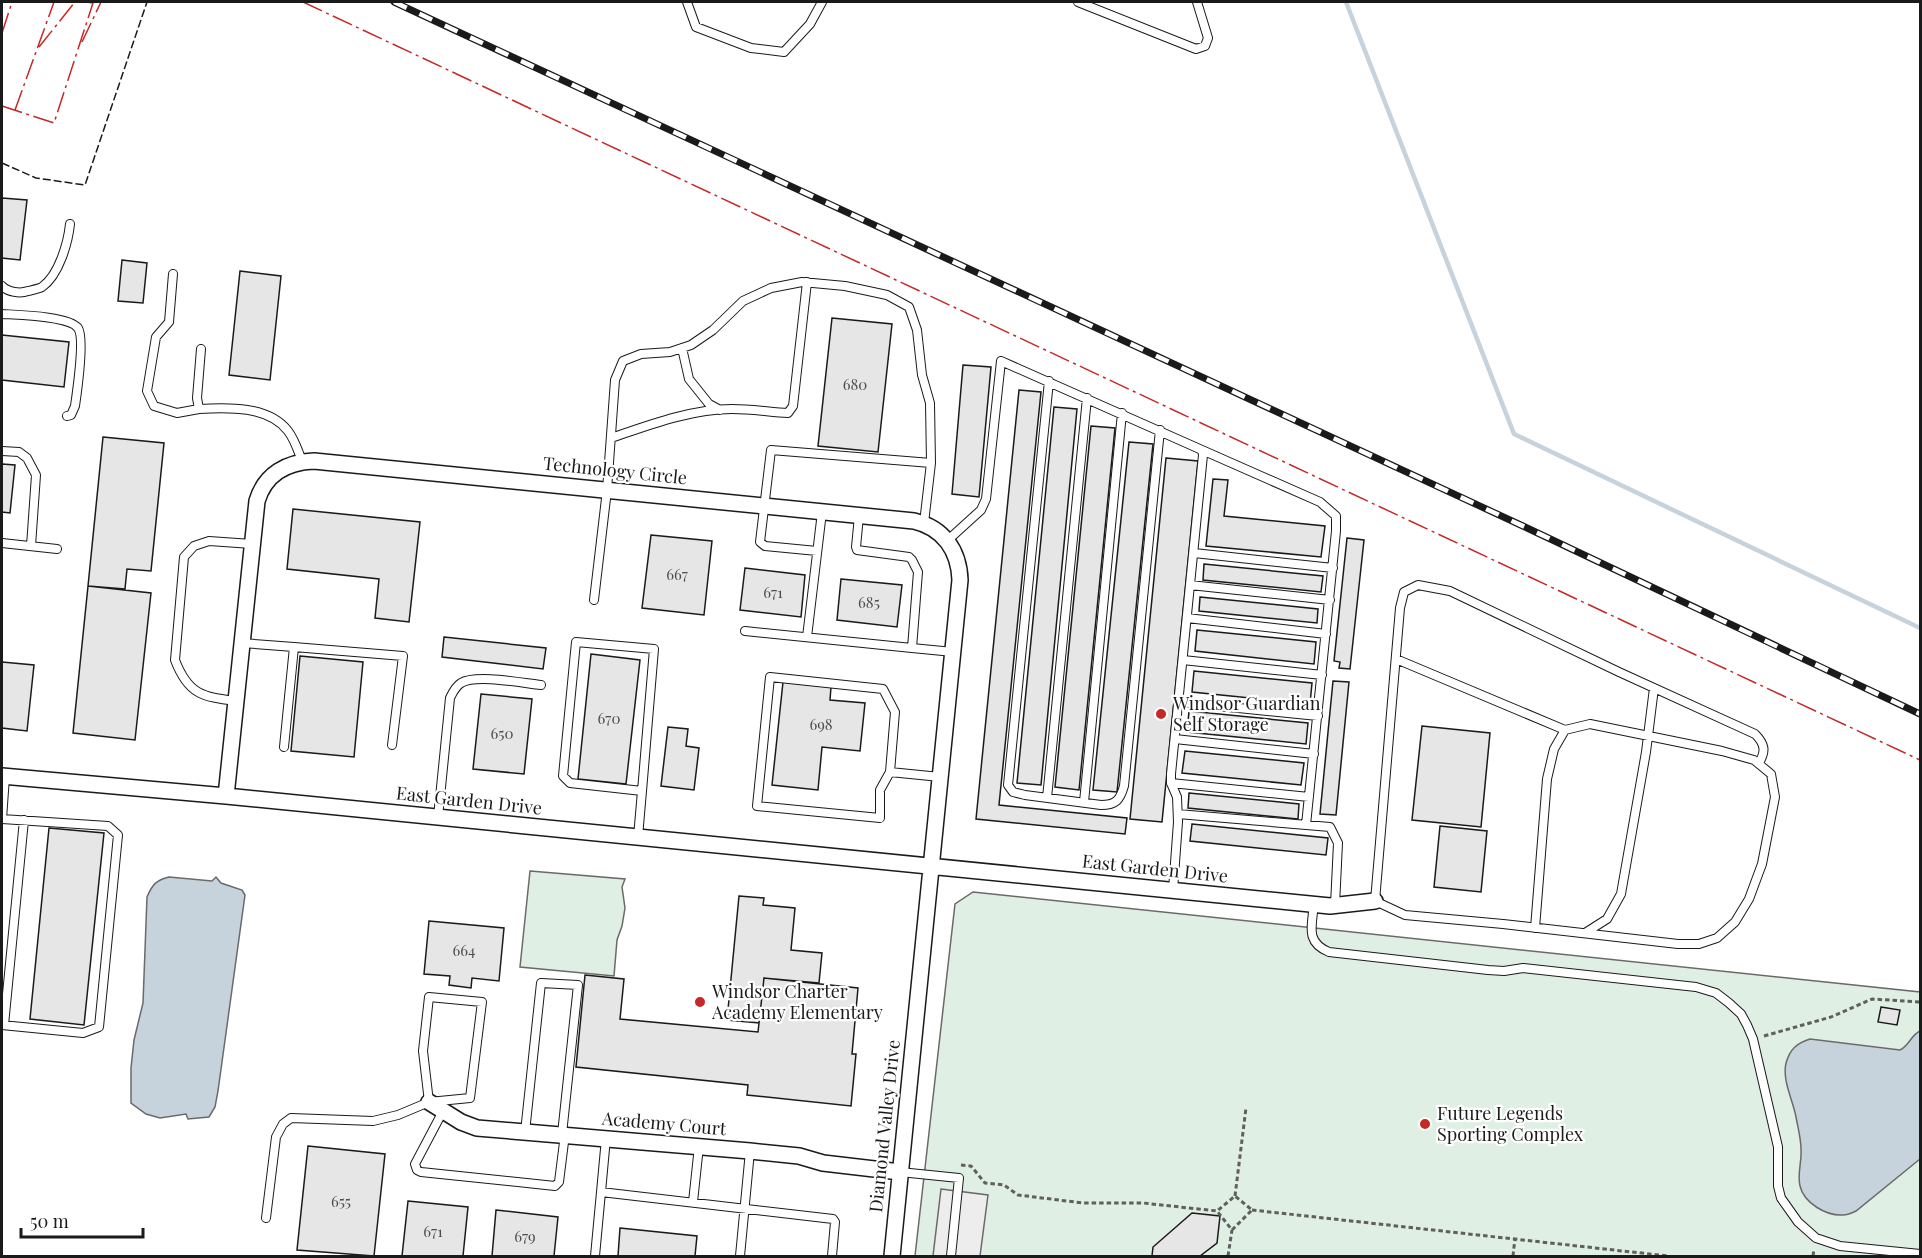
<svg xmlns="http://www.w3.org/2000/svg" width="1922" height="1258" viewBox="0 0 1922 1258" font-family="'Playfair Display',serif">
  <rect width="100%" height="100%" fill="#fff"/>
  <path fill="#e0efe3" stroke="#6a6a6a" stroke-width="1.5" d="M530,871L625,879L622,887L625,908L622,926L617,940L614,976L520,967Z
    M973,892L1920,992V1256H915L955,904Z"/>
  <path fill="#ededed" stroke="#6a6a6a" stroke-width="1.5" d="M941,1189L988,1195L980,1256H933Z"/>
  <path fill="#c6d2dc" stroke="#6a6a6a" stroke-width="1.5" d="M169,877L212,881L216,877L221,883L242,890L245,895L218,1091L215,1107L209,1117L188,1119L186,1114L160,1118L146,1114L131,1103V1068L134,1040L143,1003L147,897C152,885 156,880 169,877Z
    M1920,1031V1159L1856,1211C1852,1213 1847,1215 1843,1215C1826,1216 1804,1203 1800,1186C1797,1174 1802,1162 1801,1149C1801,1139 1798,1128 1796,1117C1793,1100 1782,1081 1786,1063C1790,1049 1797,1043 1810,1039L1900,1050C1909,1046 1911,1035 1920,1031Z"/>
  <g fill="none" stroke-linecap="round" stroke-linejoin="round">
    <path stroke="#c6d2dc" stroke-width="4.5" d="M1346,2L1514,434L1920,628"/>
  </g>
  <path fill="#e6e6e6" stroke="#1a1a1a" stroke-width="1.5" d="M2,198L27,200L20,260L2,258Z
    M122,260L147,263L143,303L118,301Z
    M240,271L281,276L270,380L229,375Z
    M832,318L892,324L878,452L818,446Z
    M2,335L69,342L64,387L2,380Z
    M963,365L991,367L979,497L952,494Z
    M1019,390L1041,392L999,805L1127,818L1125,834L976,819Z
    M1054,407L1077,409L1041,785L1017,783Z
    M1091,426L1115,428L1079,790L1055,787Z
    M103,437L164,443L151,571L127,569L125,589L88,586Z
    M1129,442L1153,444L1117,792L1093,790Z
    M1166,458L1198,461L1162,822L1130,819Z
    M2,464L15,465L10,513L2,512Z
    M1213,479L1228,480L1224,516L1325,526L1321,557L1206,546Z
    M293,509L420,522L409,622L375,618L379,579L287,569Z
    M651,535L712,541L704,615L642,608Z
    M1347,538L1364,540L1350,669L1339,668L1340,662L1334,661Z
    M1204,564L1323,576L1321,592L1203,580Z
    M745,568L805,575L801,617L740,610Z
    M841,579L902,585L897,627L837,620Z
    M88,586L151,593L135,740L73,733Z
    M1200,597L1318,609L1317,623L1199,611Z
    M1197,630L1316,642L1314,664L1195,651Z
    M444,637L546,648L543,669L442,657Z
    M591,654L640,660L626,784L578,779Z
    M300,656L363,662L354,757L291,751Z
    M2,662L34,665L27,731L2,728Z
    M1194,671L1312,683L1310,704L1192,692Z
    M1333,681L1349,682L1336,815L1320,814Z
    M783,682L831,687L830,700L865,703L860,751L822,747L818,790L772,785Z
    M481,694L532,699L524,774L473,769Z
    M1189,711L1308,723L1306,744L1187,732Z
    M1422,726L1490,733L1481,827L1412,820Z
    M668,727L688,729L686,746L699,748L694,790L661,786Z
    M1185,751L1304,763L1301,785L1182,773Z
    M1189,793L1299,804L1298,819L1188,808Z
    M1192,824L1328,838L1326,855L1190,841Z
    M1440,826L1487,831L1481,892L1434,887Z
    M49,828L104,833L84,1025L30,1019Z
    M739,896L764,898L763,905L795,908L791,950L822,953L819,983L764,978L759,1023L727,1020Z
    M429,921L504,928L499,981L472,978L471,988L449,985L450,976L424,974Z
    M585,975L624,979L620,1019L758,1032L764,978L858,988L852,1054H856L851,1106L747,1095L748,1085L576,1067Z
    M1881,1007L1900,1010L1897,1025L1878,1022Z
    M308,1146L385,1154L374,1256L297,1250Z
    M408,1201L468,1207L463,1256H402Z
    M496,1210L558,1217L554,1256H492Z
    M1192,1213L1220,1216L1217,1243L1200,1256H1152L1153,1247Z
    M620,1228L697,1236L695,1256H618Z"/>
  <g fill="none" stroke-linecap="round" stroke-linejoin="round">
    <g stroke="#1a1a1a" stroke-width="10">
      <path id="lane" d="M687,2L696,27L751,48L784,52L810,24L822,2
        M1078,2L1196,49L1205,46L1208,38L1197,2
        M173,274L169,322L156,337L147,391L154,406L177,413L199,409
        M2,286C8,292 20,294 28,291C32,290 38,289 42,287C59,275 68,243 70,224
        M2,314C18,315 69,316 78,328C85,338 77,392 75,406L71,415L67,416
        M682,348L689,379L709,404L720,410
        M201,349L197,398L199,409C228,407 269,406 288,431C295,440 298,451 302,461
        M1049,381L1008,785L1013,792L1025,795L1101,805C1116,805 1120,800 1124,786L1160,430
        M611,438C649,425 691,409 732,409C751,409 770,412 788,413L793,406L807,282
        M1202,450L1320,502L1336,516V531L1306,825
        M2,451L19,452L27,458L36,475L31,546
        M859,516L856,547L857,550L909,557L912,560L918,572L912,648L953,652
        M948,540L981,510L986,499L1001,361L1202,450L1203,455L1171,774V783L1177,797L1178,822L1173,890
        M2,543L57,549
        M817,551L765,546L760,542L771,450L931,463L924,523
        M1194,553L1333,568
        M1190,585L1330,600
        M594,600L607,490L615,380L623,361L641,354L670,352L691,345L713,330L743,301L771,288L802,282L845,286L887,295L909,307L917,330L922,375L930,403L931,463
        M1187,618L1326,634
        M745,631L912,648
        M807,637L822,512
        M242,643L294,647L284,747
        M294,647L403,656L392,745
        M1396,659L1565,730
        M1183,660L1322,675
        M236,701C202,697 188,694 175,660L184,557L194,546L209,541L252,544
        M1179,702L1318,716
        M1175,739L1314,754
        M890,772L895,712L883,689L770,677L757,806L880,818V790L890,772L940,777
        M1171,783L1309,797
        M1047,798L1087,398
        M1084,802L1122,413
        M1178,814L1330,827L1338,843L1335,905
        M438,817L450,698C453,692 455,687 461,683C476,674 522,683 541,685
        M2,819L108,826L118,835L99,1027L83,1033L2,1025
        M2,819L5,777
        M638,837L642,791L570,783L563,776L576,642L654,649L642,791
        M1314,904C1312,926 1305,942 1329,952L1488,970L1504,971L1523,968L1696,987L1716,993L1729,1003L1741,1014L1747,1025L1753,1039L1778,1147V1186L1781,1198L1798,1222L1816,1238L1840,1246L1920,1254
        M1535,928L1547,779L1554,749L1565,730L1590,724L1722,751L1754,760L1771,774L1775,797L1762,864L1749,899L1735,922L1717,938L1699,944H1678L1503,924L1405,915L1375,901L1400,608L1404,592L1418,585L1450,591L1619,672L1755,734C1765,744 1766,751 1759,763
        M1585,933L1607,919L1621,894L1646,752L1654,688
        M4,1025L24,820
        M443,1111L415,1164L417,1170L421,1172L555,1186L559,1182L565,1134
        M525,1132L541,983L578,985L562,1134
        M606,1138L601,1192L833,1219L835,1222L832,1256
        M900,1172L959,1178L951,1256
        M693,1202L699,1146
        M266,1218L276,1137L283,1124L291,1118L373,1121L398,1115L429,1102L470,1098L482,1002L429,997L423,1051L429,1102
        M595,1256L601,1192
        M740,1256L750,1151"/>
    </g>
    <g stroke="#1a1a1a" stroke-width="18">
      <path id="street" d="M2,776L226,796L1330,906L1375,901
        M226,796L257,501C265,474 287,462 314,461L914,521C944,528 959,551 960,580L892,1256
        M429,1102L461,1122L477,1128L750,1151L799,1156L823,1163L900,1172"/>
    </g>
    <path stroke="#5f5f5f" stroke-width="3" stroke-dasharray="4.5 3" stroke-linecap="butt" d="M1764,1036L1831,1017L1872,999L1920,1002
      M961,1165L971,1166L985,1183L1004,1185L1018,1195L1083,1203H1143L1217,1211L1235,1196L1252,1210L1232,1230L1217,1211
      M1235,1196L1246,1108
      M1252,1210L1668,1256
      M1228,1256L1232,1230
      M1513,1256L1515,1238
      M1813,1256L1814,1249"/>
    <use href="#lane" stroke="#fff" stroke-width="8"/>
    <use href="#street" stroke="#fff" stroke-width="15"/>
    <g stroke="#1a1a1a" stroke-width="7">
      <path id="rail" d="M394,2L1525,527L1920,714"/>
    </g>
    <use href="#rail" stroke="#fff" stroke-width="4.5" stroke-dasharray="14" stroke-linecap="butt"/>
    <path stroke="#1a1a1a" stroke-width="1.5" stroke-dasharray="8 3" stroke-linecap="butt" d="M2,163L36,178L85,185L147,2"/>
    <path stroke="#c62828" stroke-width="1.5" stroke-dasharray="21 4.5 3 4.5" stroke-linecap="butt" d="M303,2L1920,760
      M2,33L12,2
      M82,42L101,2
      M39,47L75,2
      M2,106L54,123L93,3L87,2
      M15,110L54,2"/>
  </g>
  <g fill="#c62828" stroke="#fff" stroke-width="2">
    <circle cx="1161" cy="714" r="6"/>
    <circle cx="700" cy="1002" r="6"/>
    <circle cx="1425" cy="1124" r="6"/>
  </g>
  <g text-anchor="middle" stroke-width="4.5" stroke-linejoin="round" paint-order="stroke">
    <g font-size="15" fill="#4d4d4d">
      <text x="855" y="390">680</text>
      <text x="677" y="580">667</text>
      <text x="773" y="598">671</text>
      <text x="869" y="608">685</text>
      <text x="609" y="724">670</text>
      <text x="821" y="730">698</text>
      <text x="502" y="739">650</text>
      <text x="464" y="956">664</text>
      <text x="341" y="1207">655</text>
      <text x="433" y="1237">671</text>
      <text x="525" y="1242">679</text>
    </g>
    <g font-size="18" fill="#1a1a1a" stroke="#fff">
      <text transform="translate(615 471) rotate(6)" y="6">Technology Circle</text>
      <text transform="translate(469 801) rotate(6)" y="6">East Garden Drive</text>
      <text transform="translate(1155 869) rotate(6)" y="6">East Garden Drive</text>
      <text transform="translate(664 1124) rotate(5)" y="6">Academy Court</text>
      <text transform="translate(885 1126) rotate(-84)" y="6">Diamond Valley Drive</text>
    </g>
    <g font-size="18" fill="#1a1a1a" stroke="#fff" text-anchor="start">
      <text x="1173" y="710">Windsor Guardian<tspan x="1173" dy="21">Self Storage</tspan></text>
      <text x="712" y="998">Windsor Charter<tspan x="712" dy="21">Academy Elementary</tspan></text>
      <text x="1437" y="1120">Future Legends<tspan x="1437" dy="21">Sporting Complex</tspan></text>
    </g>
  </g>
  <rect width="1922" height="1258" fill="none" stroke="#1a1a1a" stroke-width="6"/>
  <path d="M21 1228v9h122v-9" fill="none" stroke="#1a1a1a" stroke-width="3"/>
  <text x="30" y="1228" font-size="18" fill="#1a1a1a" stroke="#ffffff" stroke-width="4.5" paint-order="stroke">50 m</text>
</svg>
